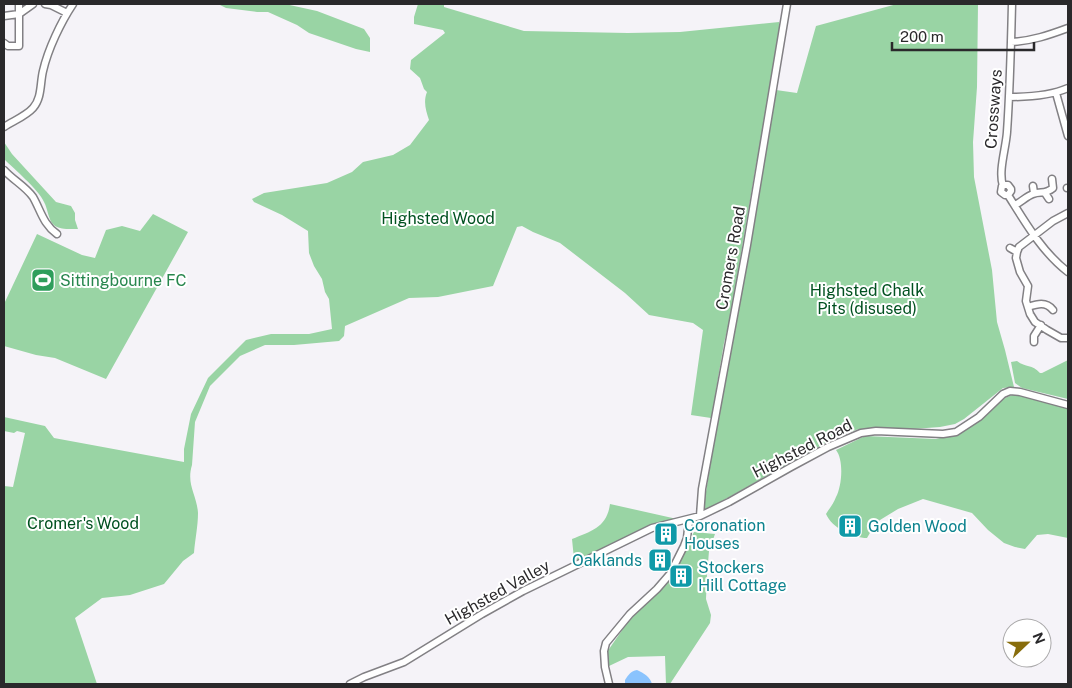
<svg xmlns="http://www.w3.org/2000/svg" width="1072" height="688" viewBox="0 0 1072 688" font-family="'Public Sans',sans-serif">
  <rect width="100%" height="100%" fill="#f5f3f8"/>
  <path fill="#99d4a4" d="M218,4H285L317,11L364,29L370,38V52L356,49L309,33L297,25L268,12H257L226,8Z
    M418,4H444V7L524,31L628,33L680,32L779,22L780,25L762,139L756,165L730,319L724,343L716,390L714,417L711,418L691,415L703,330L693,323L649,315L625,293L560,243L533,232L522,226L517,227L493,286L438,297L409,298L345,326L344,336L339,341L294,345H265L240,356L210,386L195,422L192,465C186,485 197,495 198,513C198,526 195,540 194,553L183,561L164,584L130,595L102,598L75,618L97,684H4V486L13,487L25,433L17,431L14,433L4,431V417L45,426L54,438L184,462V449L191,414L208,378L246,340L271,334H309L332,329L329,299L325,292L322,279L314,266L309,253L308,231L282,215L254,202L252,199L264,193L327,183L352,172L363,162L393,155L410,145L429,120C426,111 423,102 427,92L424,89L420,78L410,69L411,60L445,33L443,30L414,24V17Z
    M897,4H978L977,87L973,142L974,177L992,270L997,322L1005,350L1014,387L1003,388L964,419L955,424L940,427L913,429H859L838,436L713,506L703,510L718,418L776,90L797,93L816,26Z
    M4,142L12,154L56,202L71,206L75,213V220L78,229C71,229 61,230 55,226C48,221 48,209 44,202C38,189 14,169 4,159Z
    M153,214L188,232L106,379L55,358L36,355L4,346V304L37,234L82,255L95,258L106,230L122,226L140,231Z
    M1068,360V399L1022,388L1015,383L1011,362L1017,361C1026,368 1032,364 1040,373H1042Z
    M1017,393L1068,407V538L1048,534L1037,535L1025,549L1015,547L1004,543L988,530L972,513L923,499L898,509L880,520L874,526L867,538C853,538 832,528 826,514C829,509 834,503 836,497C842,486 844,460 836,450L865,436L936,439L959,433L976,423L992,407L1005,398Z
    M610,504L677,519L651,526L576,562L574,559L572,539C592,531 607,527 610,504Z
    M694,532L715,534L709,551L707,575L706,599L711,615L710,623L670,684H666L665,656L628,657L609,666L607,652L627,623L671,577Z"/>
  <path fill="#8ac3fd" d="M637,670C644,673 650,677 652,684H625V680C628,675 631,671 637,670Z"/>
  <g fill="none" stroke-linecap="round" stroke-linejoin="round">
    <g stroke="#828084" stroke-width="9">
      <path id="minor" d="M45,4L51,5L67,13
        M4,16L19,14L33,4
        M1011,42C1032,41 1049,35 1068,28
        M4,43L8,46H19V4
        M1056,93L1068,136
        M1009,97C1029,97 1050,96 1068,88
        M4,127C13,121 26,116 33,108C42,98 40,83 43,71C48,49 61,22 73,4
        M4,170C13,180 25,186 33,197C41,211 43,224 57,234
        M1003,186C998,171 1006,148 1007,132C1010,89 1011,46 1012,4
        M1033,186L1034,193
        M1067,188H1068
        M1045,193L1049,199
        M1008,195L1011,191V189L1008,185H1004L1002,186L1001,192L1005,195H1008C1025,222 1042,252 1068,272
        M1015,205C1021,202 1027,196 1033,194C1041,191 1045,195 1053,188L1052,179
        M1068,213L1053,221L1019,247L1017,252L1016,258L1020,272L1028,286L1026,301L1030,314L1035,322L1047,330L1061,338H1068
        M1010,248L1017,252
        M1028,307C1037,304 1046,301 1053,310
        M1034,342V336L1041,325
        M700,516L702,489L747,245L787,4
        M350,684L364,677L404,662L482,614L523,591L560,573L652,528L700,516L729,502L791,467L828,447L861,433L876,431L943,434L956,432L979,417L1003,394L1010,391L1020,392L1068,405
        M609,684L605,667L604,651L606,643L630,614L657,589L670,574L684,546L687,538L689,520"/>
    </g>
    <use href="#minor" stroke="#fff" stroke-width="6"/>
  </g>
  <defs>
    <g id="stadium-square" transform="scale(1.25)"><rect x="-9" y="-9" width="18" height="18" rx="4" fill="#2e9e5b" stroke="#fff"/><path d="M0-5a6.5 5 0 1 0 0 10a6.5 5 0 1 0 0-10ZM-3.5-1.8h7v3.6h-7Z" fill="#fff"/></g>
    <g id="building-square" transform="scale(1.25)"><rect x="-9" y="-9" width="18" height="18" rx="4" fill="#0f9aa8" stroke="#fff"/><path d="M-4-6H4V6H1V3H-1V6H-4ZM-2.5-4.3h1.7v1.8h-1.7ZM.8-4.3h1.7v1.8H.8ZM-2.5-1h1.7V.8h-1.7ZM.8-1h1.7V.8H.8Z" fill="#fff"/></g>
  </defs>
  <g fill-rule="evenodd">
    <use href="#stadium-square" x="43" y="280"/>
    <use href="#building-square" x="850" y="526"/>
    <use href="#building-square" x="666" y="534"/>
    <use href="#building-square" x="660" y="560"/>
    <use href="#building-square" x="681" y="576"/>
  </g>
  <g text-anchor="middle" stroke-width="4" stroke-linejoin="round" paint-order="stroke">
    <g font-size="16" fill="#2a292b" stroke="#fff">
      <text transform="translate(993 109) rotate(-86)" y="6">Crossways</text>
      <text transform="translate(730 258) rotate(-80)" y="6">Cromers Road</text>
      <text transform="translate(802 448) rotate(-27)" y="6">Highsted Road</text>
      <text transform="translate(497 592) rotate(-29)" y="6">Highsted Valley</text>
    </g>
    <g font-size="16" fill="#015120" stroke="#fff">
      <text x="438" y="224">Highsted Wood</text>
      <text x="867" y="296">Highsted Chalk<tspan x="867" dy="18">Pits (disused)</tspan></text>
      <text x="83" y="529">Cromer's Wood</text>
    </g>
    <g font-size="16" fill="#27864d" stroke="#fff" text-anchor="start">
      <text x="60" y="286">Sittingbourne FC</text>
    </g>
    <g font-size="16" fill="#0d838f" stroke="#fff" text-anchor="start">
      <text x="684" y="531">Coronation<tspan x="684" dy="18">Houses</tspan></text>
      <text x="868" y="532">Golden Wood</text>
      <text x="642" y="566" text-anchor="end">Oaklands</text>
      <text x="698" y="573">Stockers<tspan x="698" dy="18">Hill Cottage</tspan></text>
    </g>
  </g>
  <rect width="1072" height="688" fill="none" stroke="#2a292b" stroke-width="10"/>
  <g transform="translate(1027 643) rotate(68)"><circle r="24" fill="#ffffff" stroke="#aaa9aa"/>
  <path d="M0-4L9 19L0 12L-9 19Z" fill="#886d0c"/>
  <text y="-8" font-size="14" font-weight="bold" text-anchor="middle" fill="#2a292b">N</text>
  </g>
  <path d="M892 42v8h142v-8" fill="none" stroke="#2a292b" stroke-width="2.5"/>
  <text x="900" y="42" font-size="15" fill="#2a292b" stroke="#ffffff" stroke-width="4" paint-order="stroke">200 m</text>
</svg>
